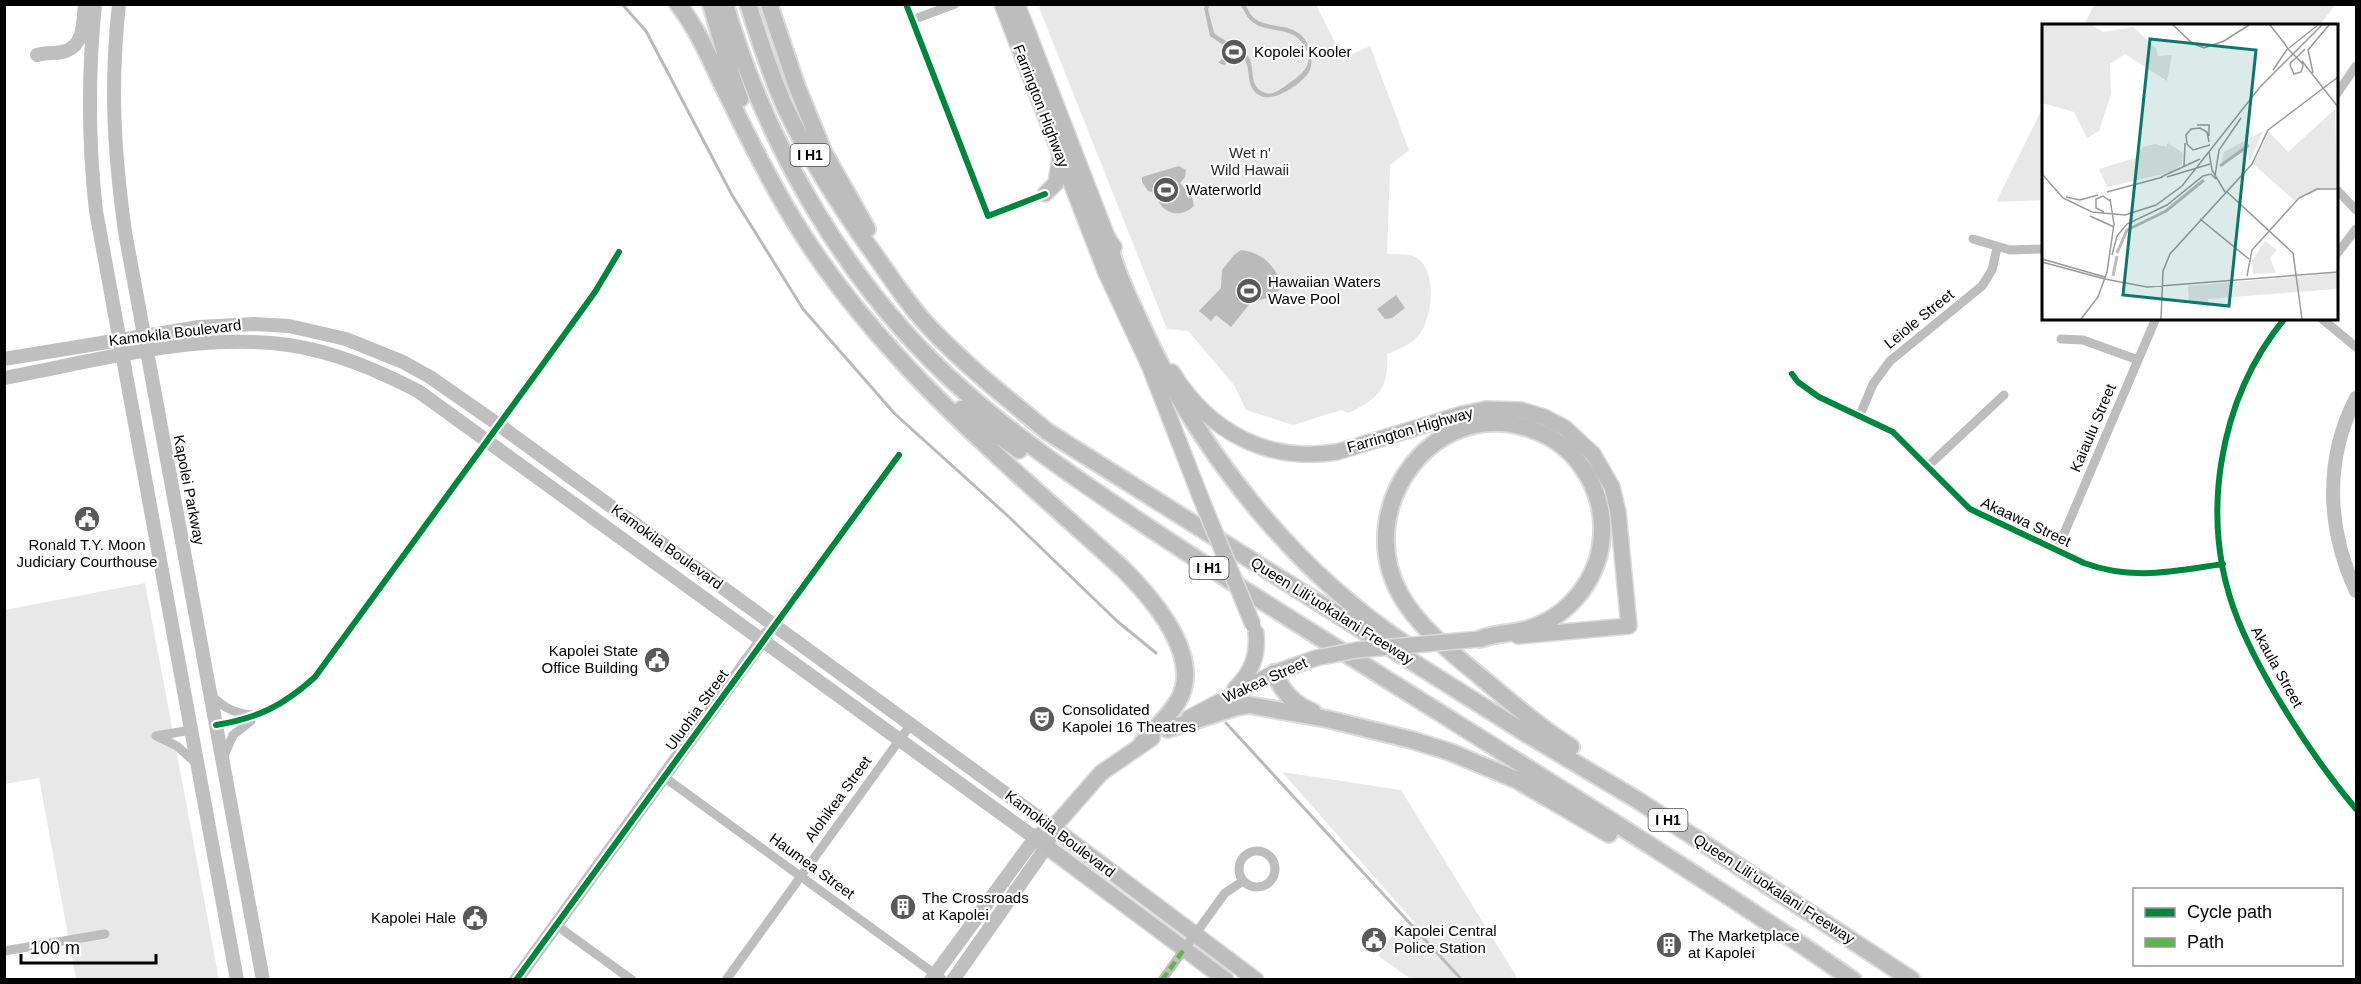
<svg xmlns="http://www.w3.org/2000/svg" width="2361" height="984" viewBox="0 0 2361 984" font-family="Arial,sans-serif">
  <rect width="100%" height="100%" fill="#fff"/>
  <path fill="#e8e8e8" d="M1038,5H1316L1343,58L1370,46L1409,150L1390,165L1387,254C1396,255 1407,253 1415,257C1438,268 1433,318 1419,335C1411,345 1399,349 1387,354C1389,390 1378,398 1349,413L1341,410L1293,425L1246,410L1234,385L1188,331L1167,329Z
    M2094,5V4L2335,5L2320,25H2084Z
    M2043,107V200L1996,202Z
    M145,583L219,979H76L39,778L5,784V610Z
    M1282,772L1401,790L1518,979H1411L1378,956L1393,935L1415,923Z"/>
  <path fill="#bababa" d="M1206,5H1210L1208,9L1214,33C1223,41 1241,46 1248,56C1256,68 1248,85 1263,92C1272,96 1277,91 1284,87C1299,76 1318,66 1303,44C1290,24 1265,35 1250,20C1246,16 1244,9 1240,5H1245C1248,8 1249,13 1252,16C1267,32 1297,19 1308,45C1312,52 1313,64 1309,72C1302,84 1272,104 1259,95C1243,86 1254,64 1240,55L1232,58L1225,65L1218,63L1226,55V47L1210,36L1204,8Z
    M1179,166L1186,170L1185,177L1180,183L1192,196L1194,206C1179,220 1160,213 1155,193L1148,191L1142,182V177Z
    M1241,250C1264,253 1273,265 1283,285C1276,296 1266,300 1252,301L1231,327L1216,315L1211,321L1199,311L1221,288L1222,270L1234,255Z
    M1396,295L1405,308L1392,318L1385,319L1377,309Z"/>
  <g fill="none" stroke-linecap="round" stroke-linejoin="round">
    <path stroke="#bababa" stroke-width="3" d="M622,4L646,31L732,195L803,309L895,414L1009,517L1117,621L1156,653
      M1226,723L1462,980"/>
    <g stroke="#dbdbdb" stroke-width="18">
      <path id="primary" d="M1002,4L1106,273L1149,365L1200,496
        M1017,4L1108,239L1114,247
        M1045,194L1056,183L1060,157
        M1172,372C1209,432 1267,463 1337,452L1462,414L1486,409L1521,410L1544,417L1565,428L1593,454L1612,487L1618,512L1629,626L1518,636
        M1235,689C1252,671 1258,657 1256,633
        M1189,718L1274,673L1316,658
        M1152,738L1101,773L1053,828L1035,838L1226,980
        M1053,828L1256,980"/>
    </g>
    <g stroke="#dbdbdb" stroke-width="20">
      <path id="highway" d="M678,4C698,30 710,59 724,88C748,137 772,186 801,232C887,367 1007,463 1123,569C1152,598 1204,657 1178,701C1169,716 1154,730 1142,743
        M711,4L732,77L740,99
        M725,4C768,150 850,290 964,391C1018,439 1077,479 1136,519C1209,568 1282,614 1356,660C1522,765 1691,868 1853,980
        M748,4C760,40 771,78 787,111C812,163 843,211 877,258C895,284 913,311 935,333C970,369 1009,400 1048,432L1530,736L1639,801L1912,980
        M769,4L797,87L824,153L867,229
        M1108,239C1114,268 1128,296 1141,324C1198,450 1292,569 1408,646
        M962,409L1019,450
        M1480,639C1496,633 1509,634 1524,630C1564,620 1595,585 1601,544C1605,517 1598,489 1582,467C1571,451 1554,438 1536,431C1438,391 1351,505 1400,594C1418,627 1453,654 1482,678C1511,702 1539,727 1571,747
        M1274,673C1283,692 1293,704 1313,712
        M1168,729L1237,707L1249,705L1327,719L1412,740L1450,752L1517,780L1609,834"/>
    </g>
    <path stroke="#bdbdbd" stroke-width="9" d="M906,4L988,216L1045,194
      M912,20L955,4
      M2336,95L2356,66
      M2336,189L2356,210
      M1973,239L2010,250L2043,249
      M2336,255L2356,229
      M2285,318C2218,400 2198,520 2238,620C2263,681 2313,758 2356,809
      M2321,318L2356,347
      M2061,339L2083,340L2138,360
      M1792,374L1798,382L1819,397L1893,432L1970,509L2084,563C2133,581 2174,571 2223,564
      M1860,415L1873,384L1890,361L1982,286L1992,270L1997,248
      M1928,466L2004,395
      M2057,550L2156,318
      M774,625L899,455
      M212,696C224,708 234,713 252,715
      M216,725C258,718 283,706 315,677L538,371L595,292L619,252
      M156,736L177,746L196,763
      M156,736L191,730
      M224,756L233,735L251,721
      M664,777L943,980
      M1239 869a18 18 0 1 1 36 0a18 18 0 1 1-36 0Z
      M556,925L632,980
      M4,951L105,934
      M726,980L911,724
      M1162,980L1225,893L1243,881"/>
    <path stroke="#bfbfbf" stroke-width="14" d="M95,4C88,74 88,141 96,211L237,980
      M119,4C110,86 114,151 125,232L263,980
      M37,55C47,52 57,54 66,51C85,44 83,21 85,4
      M4,359L199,327L254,324L289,326L346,339L403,362L430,377L499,425L1053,828L1047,846L953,980
      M4,378C96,361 196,332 289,345C335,352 377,370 418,391L1035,838L931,980
      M2356,398C2324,460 2327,529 2356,591
      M516,980L767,634"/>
    <use href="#primary" stroke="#bdbdbd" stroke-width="15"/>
    <use href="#highway" stroke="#bdbdbd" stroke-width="16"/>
    <g stroke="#dbdbdb" stroke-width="18" stroke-linecap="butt">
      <path id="primary-bridge" d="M1200,496L1253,625
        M1316,658L1357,650L1480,639"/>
    </g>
    <use href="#primary-bridge" stroke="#bdbdbd" stroke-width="15"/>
    <path stroke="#58b947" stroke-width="4.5" stroke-dasharray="9 4.5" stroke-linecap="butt" d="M1162,980L1185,948"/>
    <g stroke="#fff" stroke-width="10">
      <path id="cycleway" d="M906,4L988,216L1045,194
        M2285,318C2218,400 2198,520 2238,620C2263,681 2313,758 2356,809
        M1792,374L1798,382L1819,397L1893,432L1970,509L2084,563C2133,581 2174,571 2223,564
        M216,725C258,718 283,706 315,677L538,371L595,292L619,252
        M516,980L899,455"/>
    </g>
    <use href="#cycleway" stroke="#00873e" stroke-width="6"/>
  </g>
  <defs>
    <g id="stadium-disc" transform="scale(1.35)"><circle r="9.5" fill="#595959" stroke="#fff"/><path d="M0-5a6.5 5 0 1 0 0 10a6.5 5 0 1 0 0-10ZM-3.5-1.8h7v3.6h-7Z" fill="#fff"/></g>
    <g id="civic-disc" transform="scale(1.35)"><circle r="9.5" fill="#595959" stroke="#fff"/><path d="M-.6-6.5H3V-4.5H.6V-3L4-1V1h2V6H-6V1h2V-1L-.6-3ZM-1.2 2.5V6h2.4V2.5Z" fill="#fff"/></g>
    <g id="theatre-disc" transform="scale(1.35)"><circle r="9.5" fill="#595959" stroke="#fff"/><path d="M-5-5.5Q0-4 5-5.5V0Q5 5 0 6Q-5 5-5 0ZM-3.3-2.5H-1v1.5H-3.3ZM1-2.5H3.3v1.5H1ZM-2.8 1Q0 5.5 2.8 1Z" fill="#fff"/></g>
    <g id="building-disc" transform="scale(1.35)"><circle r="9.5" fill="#595959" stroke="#fff"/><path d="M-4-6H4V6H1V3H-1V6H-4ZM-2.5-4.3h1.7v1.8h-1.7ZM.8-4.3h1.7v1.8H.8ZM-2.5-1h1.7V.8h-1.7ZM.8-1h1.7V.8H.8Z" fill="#fff"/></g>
  </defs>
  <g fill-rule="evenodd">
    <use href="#stadium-disc" x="1234" y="52"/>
    <use href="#stadium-disc" x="1166" y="190"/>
    <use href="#stadium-disc" x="1249" y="291"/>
    <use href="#civic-disc" x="87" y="519"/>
    <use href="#civic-disc" x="657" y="660"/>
    <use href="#theatre-disc" x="1042" y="719"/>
    <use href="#building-disc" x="903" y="907"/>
    <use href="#civic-disc" x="475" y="918"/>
    <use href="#civic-disc" x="1374" y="940"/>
    <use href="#building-disc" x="1669" y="945"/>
  </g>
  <g text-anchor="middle" stroke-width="4.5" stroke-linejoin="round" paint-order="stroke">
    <g fill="#fff" stroke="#4c4c4c" stroke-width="1.5">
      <rect x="790.5" y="144" width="39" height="22" rx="4.5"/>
      <rect x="1189.5" y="557" width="39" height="22" rx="4.5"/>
      <rect x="1648.5" y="809" width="39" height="22" rx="4.5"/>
    </g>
    <g font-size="14" font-weight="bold" fill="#000">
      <text x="810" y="160">I H1</text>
      <text x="1209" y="573">I H1</text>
      <text x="1668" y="825">I H1</text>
    </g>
    <g font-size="15" fill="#000" stroke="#fff" text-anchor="start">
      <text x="1254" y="57">Kopolei Kooler</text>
      <text x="1186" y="195">Waterworld</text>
      <text x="1268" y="287">Hawaiian Waters<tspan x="1268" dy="17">Wave Pool</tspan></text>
      <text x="87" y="550" text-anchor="middle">Ronald T.Y. Moon<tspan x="87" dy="17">Judiciary Courthouse</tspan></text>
      <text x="638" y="656" text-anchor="end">Kapolei State<tspan x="638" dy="17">Office Building</tspan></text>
      <text x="1062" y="715">Consolidated<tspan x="1062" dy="17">Kapolei 16 Theatres</tspan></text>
      <text x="922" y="903">The Crossroads<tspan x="922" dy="17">at Kapolei</tspan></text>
      <text x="456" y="923" text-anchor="end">Kapolei Hale</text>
      <text x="1394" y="936">Kapolei Central<tspan x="1394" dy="17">Police Station</tspan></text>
      <text x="1688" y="941">The Marketplace<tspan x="1688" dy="17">at Kapolei</tspan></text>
    </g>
    <g font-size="15" fill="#000" stroke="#fff">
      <text transform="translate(1041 106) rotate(69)" y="5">Farrington Highway</text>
      <text transform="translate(1919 319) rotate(-39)" y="5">Leiole Street</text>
      <text transform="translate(175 333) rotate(-7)" y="5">Kamokila Boulevard</text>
      <text transform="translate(2093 428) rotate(-67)" y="5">Kaiaulu Street</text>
      <text transform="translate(1410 430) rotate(-16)" y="5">Farrington Highway</text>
      <text transform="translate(189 490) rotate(79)" y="5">Kapolei Parkway</text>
      <text transform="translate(2026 522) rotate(25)" y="5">Akaawa Street</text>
      <text transform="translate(667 547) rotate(36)" y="5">Kamokila Boulevard</text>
      <text transform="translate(1332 611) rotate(32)" y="5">Queen Liliʻuokalani Freeway</text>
      <text transform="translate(2277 667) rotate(61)" y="5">Akaula Street</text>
      <text transform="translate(1265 680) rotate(-24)" y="5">Wakea Street</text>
      <text transform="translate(697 710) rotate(-54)" y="5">Uluohia Street</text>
      <text transform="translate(838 799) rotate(-54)" y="5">Alohikea Street</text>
      <text transform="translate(1060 834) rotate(37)" y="5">Kamokila Boulevard</text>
      <text transform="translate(812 866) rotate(36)" y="5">Haumea Street</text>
      <text transform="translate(1774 889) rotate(33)" y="5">Queen Liliʻuokalani Freeway</text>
    </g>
    <g font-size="15" fill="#2c2c2c" stroke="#fff">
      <text x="1250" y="158">Wet n'<tspan x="1250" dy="17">Wild Hawaii</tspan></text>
    </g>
  </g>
  <g transform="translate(2042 24)">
    <rect width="296" height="296" fill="#fff"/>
    <path d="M0,1H50L61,8L91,3L114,24L116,32L130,31L125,57L83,30L68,40L69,70L57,107L45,114L32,88L0,79ZM293,85L295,164H281L253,177L211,140L227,108L246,128ZM221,107L207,139V132L197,128L179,141L182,128ZM126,119L141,129L140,140L130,148L65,163L57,145L93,134L101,123L113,120L124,123ZM223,217L235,226L228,234L234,249L211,250L210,237ZM295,249V265L166,275V284L147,279L146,262Z" fill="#e8e8e8"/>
    <path fill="none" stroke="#bababa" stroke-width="3" d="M178,142L207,121M75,229L85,206L124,187L162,156M71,252L75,232"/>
    <path fill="none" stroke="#999" stroke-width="1.5" d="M131,1L150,19L162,24L182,17L207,1M228,1L243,20M242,18L244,22L247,26L260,39L261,42L259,48L252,50L248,41L249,38L254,34L263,25M247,24L276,1M260,37L296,83M231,46L246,24M271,49L266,26L287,1M155,101H167V112M167,118L165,108L158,104L149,105L144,111L145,120L151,126L168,121M167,128L170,146L183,168M142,142L143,119M0,150L21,174L50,188L83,191L114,181L140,162L218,63L280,1M173,152L177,126L199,94M119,153L158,135M125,153L168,140M184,167L251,229L260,295M65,168L121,153M24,173L38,176L56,171M62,188L54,184V175L61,172L68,177M48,192L72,203M158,195L207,235M70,231L75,212L85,200L125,181L161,152L169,150L174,155M0,235L63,253M0,238L63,255M205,252L210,226L257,174L275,165H296M63,255L105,263L296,248M39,295L56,273L65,248L72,200L68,175M119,295L121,247L128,230L210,140L226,106L296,53"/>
    <path fill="#0f766e" fill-opacity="0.15" stroke="#0f766e" stroke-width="3" d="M108,15L214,26L187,282L81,271Z"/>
    <rect width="296" height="296" fill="none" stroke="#000" stroke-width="3"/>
  </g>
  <rect width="2361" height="984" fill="none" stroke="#000000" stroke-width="12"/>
  <rect x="2133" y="888" width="210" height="78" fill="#ffffff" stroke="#999999" stroke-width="1.5"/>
  <rect x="2145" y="908" width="30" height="9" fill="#00873e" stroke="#999999" stroke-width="1.5"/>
  <text x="2187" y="918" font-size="18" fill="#000000">Cycle path</text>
  <rect x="2145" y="938" width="30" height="9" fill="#58b947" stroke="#999999" stroke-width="1.5"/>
  <text x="2187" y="948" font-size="18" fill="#000000">Path</text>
  <path d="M21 954v9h135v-9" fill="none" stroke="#000000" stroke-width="3"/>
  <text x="30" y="954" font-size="18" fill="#000000" stroke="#ffffff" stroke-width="4.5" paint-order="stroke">100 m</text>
</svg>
